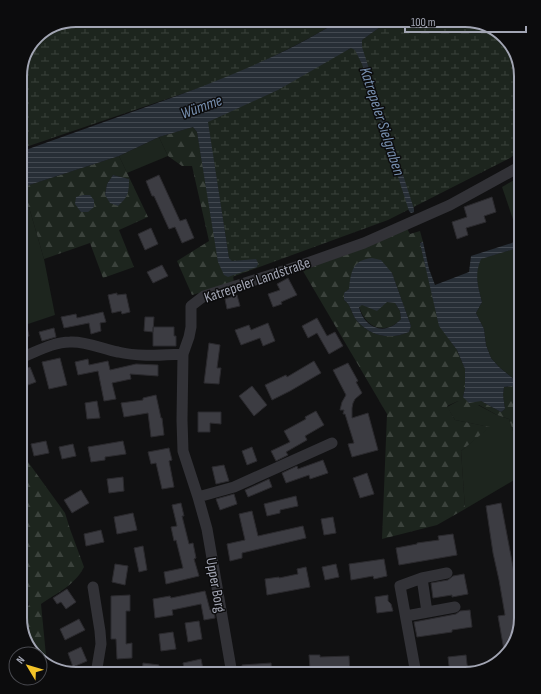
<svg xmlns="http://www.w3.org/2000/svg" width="541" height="694" viewBox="0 0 541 694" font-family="'Sofia Sans Condensed',sans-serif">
  <defs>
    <pattern id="forest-firs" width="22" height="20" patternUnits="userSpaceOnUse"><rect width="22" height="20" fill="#1d251e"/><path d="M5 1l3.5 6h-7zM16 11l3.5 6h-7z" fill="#3b423c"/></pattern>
    <pattern id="wetland-marsh" width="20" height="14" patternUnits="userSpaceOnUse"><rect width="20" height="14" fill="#1d251e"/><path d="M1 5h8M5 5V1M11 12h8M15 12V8" fill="none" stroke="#3b423c"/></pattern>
    <pattern id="water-rules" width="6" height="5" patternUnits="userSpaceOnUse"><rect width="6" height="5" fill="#272e36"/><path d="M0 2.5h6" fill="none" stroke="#434951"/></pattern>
  </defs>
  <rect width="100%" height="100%" fill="#111112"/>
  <path fill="#1d251e" d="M159,137L168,156L127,173L119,156Z
    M521,176V240H520L502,187Z
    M29,207L44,259L55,315L28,324L22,301H20V208Z
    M521,247V385L499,367L491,358L486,345L484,329L476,313L482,302C478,286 474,276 480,259Z
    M458,401L478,405L497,415L509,419L521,455V476L465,509L461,451L489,427L455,420L447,407Z"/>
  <path fill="url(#forest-firs)" fill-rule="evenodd" d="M193,127L197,132L205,177L233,275L234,283L192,295L177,261L209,241L192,166H182L168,156L159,137Z
    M119,156L148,217L119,230L134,267L103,278L90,243L44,259L29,207L20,208V188ZM113,175L129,179L105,195L107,184Z
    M406,227L410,234L420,231L423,242H420L434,300L449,339L457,350L465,369V388L463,397L481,401L501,412L505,409L503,395L504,387L512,386L521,393V402H519L518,410L521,421V455L509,419L497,415L479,405L464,410L458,401L447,406L455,420L490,427L461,451L465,509L437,525L382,539L387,414L303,271ZM392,273L411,326L409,332C390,340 372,337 357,321C351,314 352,306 344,300V293L349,289Z
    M387,302L395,303L400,311L401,319C385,336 365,328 359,306L362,304Z
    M20,443L23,455L65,513L70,529L84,567C75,585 57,593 41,604L47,666L40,659V654H35L29,649L20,618V614L29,605L20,568V557L25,555L20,528Z"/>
  <path fill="url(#wetland-marsh)" d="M76,20H340C308,40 273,57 238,73L348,50L390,20H469L493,28L512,45L521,76V150L510,158L388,220L232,277L208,126L199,88L20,149V72L39,34Z"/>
  <path fill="url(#water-rules)" fill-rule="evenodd" d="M340,20H390L362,40V47L414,209V212L411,213L409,211L362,64L355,50L351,48L278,90L208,122L229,258L232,261L256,259L258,263L257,267L228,277L224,275L218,262L197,132L193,127L159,137L119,156L20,188V152C62,137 104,122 146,107C213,83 280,58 340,20Z
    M113,175L129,179C129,193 128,197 118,206L110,203L105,195L107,184Z
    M83,195H90L94,200V207L88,212H81L75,204L76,197Z
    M521,240V247L481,259C474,275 478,286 482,302L476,313L484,329L486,345L491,358L499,367L521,385V393L512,386L504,387L503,395L505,409L501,412L481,401L469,403L463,397L465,388V369L457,350L439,326L420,243L423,242L429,269L435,285L469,272L471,256Z
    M372,258L381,260L392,273L411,326L409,332C390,340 372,337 357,321C351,314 352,306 344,300V293L349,289C351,272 352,260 372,258ZM387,302L395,303L400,311L401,319C385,337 364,328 359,307L362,305L377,311Z"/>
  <path fill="#3c3c42" stroke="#2b2a2e" d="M159,175L180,221L186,219L194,238L182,243L175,227L169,229L154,196H152L146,181Z
    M492,197L496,212L484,216L486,222L466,228L468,235L457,239L452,222L467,217L464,207Z
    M151,228L158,244L145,250L138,234Z
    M162,265L168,276L153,283L147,272Z
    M288,278L297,295L281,302L282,304L273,307L268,294L280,290L277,284Z
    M117,293V295L126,294L130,312L122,314L121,311L112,313L108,295Z
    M237,295L240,306L227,309L225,299Z
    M103,312L106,322L100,323L101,331L91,334L89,323L64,328L61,317L76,314L77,318Z
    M145,317H154L153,332L144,331Z
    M317,318L327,336L335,332L343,346L329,354L317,333L308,338L302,326Z
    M26,322L29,336L20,338V323Z
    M268,323L275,341L263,346L260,338L241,345L235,330L249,325L251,330Z
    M153,327H174V336H176V346H153Z
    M54,328L56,337L42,341L39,332Z
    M209,343L220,345L217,368H221L219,384L204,383Z
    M60,358L67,385L49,389L42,362Z
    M88,359L89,365L108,361L110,370L136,364L158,365V376L130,374L131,379L112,383L116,399L104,401L98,371L78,375L75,362Z
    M314,361L321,373L290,391L272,400L265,385L286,375L287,377Z
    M348,363L358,381L356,382L362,393L355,399L353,403L352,408V418L368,413L378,450L352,457L348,444L354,443L345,414H343L344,410H340L342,402L346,395L333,370Z
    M30,367L36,382L20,388V371Z
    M252,386L267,405L254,416L239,396Z
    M156,395L161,418H162L164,435L151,437L148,413L124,417L121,403L143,400V398Z
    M97,401L100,418L87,419L85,403Z
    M316,411L324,425L305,436L307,440L286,452L288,455L276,461L271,451L290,442L284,431L306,419L305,417Z
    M198,412H221V424L210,423V432H198Z
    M46,441L49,453L34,456L31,444Z
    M123,441L126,454L105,457V460L91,462L88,447Z
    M73,444L76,456L62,459L59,447Z
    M252,447L257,461L247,465L242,451Z
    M169,448L172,460L169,461L174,487L162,489L156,463L151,464L148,452Z
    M323,460L328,473L310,479L309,475L286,483L282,473L297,466L298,469Z
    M224,465L229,481L216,484L212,467Z
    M367,473L374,494L360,498L353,478Z
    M123,477L124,491L109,493L107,479Z
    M269,479L272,487L248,497L245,490Z
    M81,490L89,503L72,513L64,500Z
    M234,494L237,504L220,510L216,499Z
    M296,496L298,506L280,510V513L267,516L264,504Z
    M181,503L184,516H182L189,544L193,543L196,558L194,559L199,576L166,584L164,572L183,568L176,540L174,541L171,527L177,526L172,505Z
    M501,503L521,609V619L514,646L505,656L498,616L505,615L499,580L493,553L486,506Z
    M252,511L258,536L303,526L306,538L242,553V558L230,561L227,544L245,540L239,514Z
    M133,513L137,530L117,534L114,517Z
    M333,517L336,533L324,535L321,519Z
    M101,530L104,542L86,546L84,534Z
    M453,534L457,555L399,565L396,548L417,544V543L439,540L438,536Z
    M143,546L147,570L139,572L134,548Z
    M384,559L387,576L374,579L373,576L351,580L349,564Z
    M115,564L128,566L125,585L112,582Z
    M336,564L339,577L325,580L322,567Z
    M306,567L310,587L267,595L265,579L279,577V578L298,574L297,569Z
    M464,574L468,594L452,597V595L433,598L431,583L448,580L453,576Z
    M67,589L76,602L66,609L61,602L57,604L53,598Z
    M205,591L210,610H214L215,618L204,620L201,604L172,610L173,615L155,618L153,599L170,596L171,598Z
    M130,595V611H126V644L132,643V658L117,659L116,639H111V596Z
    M388,595V601L391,604L393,611L377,613L375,597Z
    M470,610L472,627L452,630V632L417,637L414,622L456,614L460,611Z
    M79,619L85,630L65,640L60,629Z
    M199,621L202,639L188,642L185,623Z
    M173,632L176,649L161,651L159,634Z
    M81,647L87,661L73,667L68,653Z
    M309,655H320V657L349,656L350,674H328V668L310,669Z
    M466,655L468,673L450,674L448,657Z
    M201,659L204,674H185L183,663Z
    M143,663L159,665L158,674H142Z
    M271,663L272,674H243L242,665Z
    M298,667V674H277V669Z"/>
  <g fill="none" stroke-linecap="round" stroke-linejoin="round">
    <path stroke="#323237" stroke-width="11" d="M20,358C36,352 53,342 70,342C86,341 102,349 118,352C139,357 161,355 183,354
      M198,497L234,487L332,443
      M422,578L427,612
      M93,587L100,631L101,644L96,674
      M406,616L455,607
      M232,674L207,529L198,497L183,451L182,420L183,354L189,337L191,327V306L204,296L296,267L364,243L450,205L521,166
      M416,674L400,586L422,578L447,573"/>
  </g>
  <g text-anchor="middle" stroke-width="3" stroke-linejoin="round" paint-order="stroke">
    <g font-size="15" fill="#a2a5b3" stroke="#0c0c0d">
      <text transform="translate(257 280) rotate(-19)" y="5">Katrepeler Landstraße</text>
      <text transform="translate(216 585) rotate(80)" y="5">Upper Borg</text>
    </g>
    <g font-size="16" font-style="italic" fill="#778faf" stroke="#0c0c0d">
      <text transform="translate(201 106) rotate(-20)" y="6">Wümme</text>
      <text transform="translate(383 121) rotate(72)" y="6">Katrepeler Sielgraben</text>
    </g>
  </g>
  <path d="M0 0H541V694H0ZM76 27H465A49 49 0 0 1 514 76V618A49 49 0 0 1 465 667H76A49 49 0 0 1 27 618V76A49 49 0 0 1 76 27Z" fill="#0c0c0d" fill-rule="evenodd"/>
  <path fill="none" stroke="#a2a5b3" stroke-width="2" d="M76 27H465A49 49 0 0 1 514 76V618A49 49 0 0 1 465 667H76A49 49 0 0 1 27 618V76A49 49 0 0 1 76 27Z"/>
  <g transform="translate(28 666) rotate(308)"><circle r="19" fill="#0c0c0d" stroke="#48494f"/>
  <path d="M0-3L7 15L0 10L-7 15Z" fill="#f3c327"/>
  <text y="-6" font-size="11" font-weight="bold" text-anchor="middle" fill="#a2a5b3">N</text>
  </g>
  <path d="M405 26v6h121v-6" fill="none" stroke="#a2a5b3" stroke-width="2"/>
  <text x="411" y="26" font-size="12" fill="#a2a5b3" stroke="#0c0c0d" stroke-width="3" paint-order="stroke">100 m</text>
</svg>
